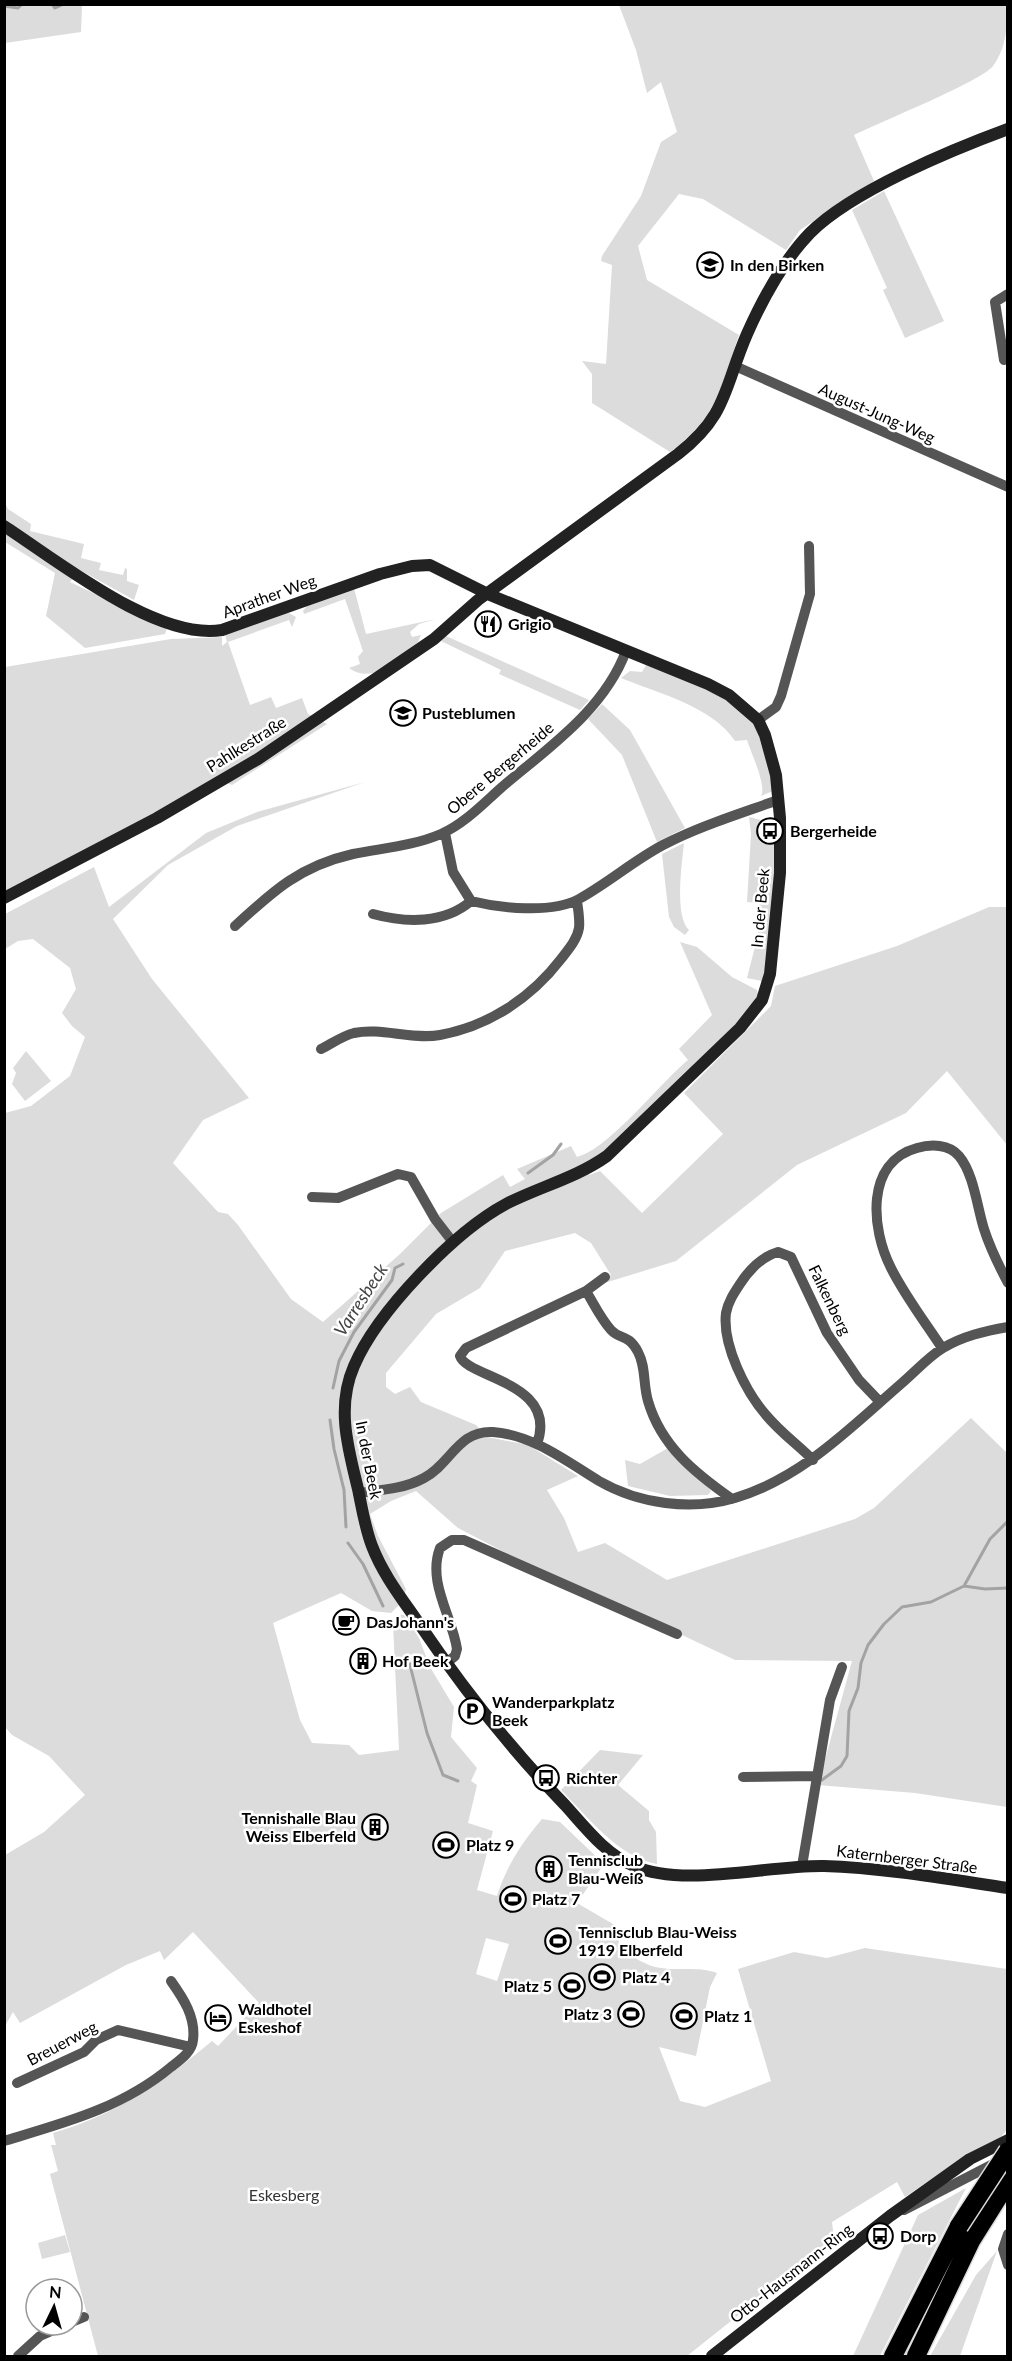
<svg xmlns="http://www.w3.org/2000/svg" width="1012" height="2361" viewBox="0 0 1012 2361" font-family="Lato,sans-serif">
  <rect width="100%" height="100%" fill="#fff"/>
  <path fill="#dcdcdc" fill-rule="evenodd" d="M4,5H82L81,32L5,43Z
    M619,5H1007C1007,26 1007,47 993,66C982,81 878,123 854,135L874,181L800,230L786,250L703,199L679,194L638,246L647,280L739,335C721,387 717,418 670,452L592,403V374L582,361L606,364L612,265L601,261L602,256L641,196L661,142L677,132L661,82L647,93L636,50Z
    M884,191L944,321L905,338L883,290L887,288L852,210Z
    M4,501L8,509L31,524L30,531L84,544L81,558L101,563L99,570L123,575L125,568L127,569V581L139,585L134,600L80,570L70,582L167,628L165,634L85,648L46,616L55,573L5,542Z
    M354,588L366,634L436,619L419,624L410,632L412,637L421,635L418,642C397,658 375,686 349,668L360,664L358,657L363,651L345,599L304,614L303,611L307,606Z
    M287,612L296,617L292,627L289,620L228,642L250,705L271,697L276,708L302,698L308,714L327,724L232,785L215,778L162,812L5,892V667L171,639L222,637V646L227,642L225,634Z
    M446,636L589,700L580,710L499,674L501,670L441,641Z
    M646,665C686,681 740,693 761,736C769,753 770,773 773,791L761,796C767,786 751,753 747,740L735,741C712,706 657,693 621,678L630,671L642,672Z
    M602,704L630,730L685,828L657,842L622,755L588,719Z
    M365,782L237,826L168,865L113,919L152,979L249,1098L203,1120L173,1163L218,1212L228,1214L238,1225L291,1299L323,1322L400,1254L441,1213L503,1175L510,1187L525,1179L517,1169L571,1146L577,1157C609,1149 660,1083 688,1060L679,1049L712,1015L680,942L697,947L732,977L757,990L758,994L746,1015L608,1151L584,1166L589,1175L600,1171L642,1213L723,1134L684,1093L771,1006L775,986L897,946L989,907H1007V1145L947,1071L906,1113L797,1165L676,1261L598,1285L611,1275L591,1243L575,1233L505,1251L480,1288L436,1314L386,1373V1387L395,1394L410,1387L421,1402L476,1425L487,1437L528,1445L578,1476L547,1490L564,1518L578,1552L605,1543L667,1580L855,1519L874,1508L971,1418L1007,1453V1807L915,1793L818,1785L852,1661L735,1660L631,1611L558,1580L458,1528L416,1491L391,1501L370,1514L378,1536L406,1589L403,1601L391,1613L372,1611L341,1593L273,1623L300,1720L312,1743L349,1745L359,1755L399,1750L393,1625L400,1615H404L419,1638L430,1667L454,1707L451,1737L477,1768L471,1781L477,1785L468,1823L493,1831L477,1890L497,1896C507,1865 521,1844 542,1819L560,1822L604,1864L577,1903L618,1927L619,1947C632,1956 645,1966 661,1968C680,1971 698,1966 717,1973L710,1987L696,2056L659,2047L680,2101L705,2107L771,2081L738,1969L794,1952L827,1958L865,1948L1007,1969L1008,2128L1001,2137L956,2162L905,2197L897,2182L832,2222L834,2239L687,2356H98L50,2174L58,2171L51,2145H56L53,2133C114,2116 164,2081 212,2041L218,2046L259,2003L193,1932L164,1960L160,1951L126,1965L20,2023L13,2012L5,2026V1855L44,1832L85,1795L49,1756L12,1735L5,1727V1113L31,1106L70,1076L85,1037L72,1026L62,1013L76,989L70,968L33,939L18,941L5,949V914L94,867L109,907L206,833L257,812ZM486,1938L509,1944L497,1981L476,1974Z
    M749,817L761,820L769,836L770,817L776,821V863L767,968L762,981L747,978L758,935L759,903L747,902L751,834Z
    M684,843C682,863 674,916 689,930L685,935L674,927L669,917L662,854Z
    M26,1051L51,1081L25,1101L12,1084L16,1073L13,1068Z
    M668,1448L708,1487L711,1491L708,1495L670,1496L628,1486L625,1460L640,1464Z
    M600,1750L643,1755L618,1785L649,1811V1820L656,1832L657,1864C618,1857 588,1817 561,1790Z
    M966,2188L880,2356H853L918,2215Z
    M65,2235L70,2252L42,2259L38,2243Z
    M997,2251L960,2356H930L976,2275Z"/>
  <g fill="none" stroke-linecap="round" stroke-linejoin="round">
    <path stroke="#a3a3a3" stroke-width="3" d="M52,4L55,8L64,4
      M4,6L18,8L22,4
      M528,1173L553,1155L561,1144
      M333,1388L339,1361L354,1332L392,1280L395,1268L403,1264
      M330,1420L334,1449L344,1490L346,1527
      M348,1543L363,1564L383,1606
      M964,1586L990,1539L1008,1521
      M409,1661L427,1733L443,1775L458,1781
      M822,1780L841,1766L847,1756L849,1711L858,1688L861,1663L868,1645L884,1624L902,1607L931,1602L964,1586L985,1589L1008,1588"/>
    <g stroke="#dbdbdb" stroke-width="21">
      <path id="highway" d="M893,2356L959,2226
        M916,2356L971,2241L1008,2182"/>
    </g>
    <path stroke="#555" stroke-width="10" d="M1004,360L995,302L1008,294
      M735,366L1008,487
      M758,720L776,707L781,696L810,594L809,546
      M445,833L453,872L471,901C499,908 552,914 579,899C608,883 633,861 663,845C700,826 739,814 778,800
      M373,914C406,923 444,924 471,901
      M235,926C273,891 300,866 353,854C383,848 413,846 441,834C464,824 484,803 502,787C548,748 604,710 626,651
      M321,1049C331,1044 342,1036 354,1033C381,1027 411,1040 440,1035C489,1026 531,998 561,959C568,950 577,940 579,928C580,919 578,909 577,901
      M312,1197L338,1198L398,1174L411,1177L435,1219L452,1241
      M586,1291C594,1304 601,1319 611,1330C620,1340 628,1333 638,1352C646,1367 643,1384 648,1401C661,1446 695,1473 732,1499
      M942,1348C925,1322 905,1296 891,1268C871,1229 865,1162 917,1148C931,1144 949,1144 959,1156C974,1174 977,1207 984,1229C990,1248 999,1266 1008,1283
      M537,1444C559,1382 467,1378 460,1356L466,1348L586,1291L605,1277
      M813,1460C798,1445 780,1432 766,1415C746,1392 722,1345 726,1313C728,1302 734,1293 740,1284C749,1270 761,1257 778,1252L791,1257L827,1333L859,1380L880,1402
      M358,1493C381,1490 404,1489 424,1478C451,1464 458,1430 493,1432C533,1435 566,1461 599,1481C639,1504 691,1511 735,1498C802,1478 850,1428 902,1383C915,1372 928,1357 943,1348C963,1336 985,1331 1008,1327
      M445,1664L455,1656L457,1649C452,1616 427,1582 440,1548L452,1540H464L677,1634
      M743,1777L816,1776
      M802,1866L830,1700L842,1667
      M17,2083L84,2052L96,2040L118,2030L191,2047
      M4,2141C64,2123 122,2108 171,2067C180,2060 192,2052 193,2040C196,2017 183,1998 171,1981
      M904,2210L999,2161
      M1008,2234L1003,2249L1008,2265
      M72,2322L84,2317
      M18,2356L40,2336L65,2325"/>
    <path stroke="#222" stroke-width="12" d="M4,526C58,561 157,641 222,630L380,574L412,566L430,565L490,595L708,684L729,695L758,720L765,735L776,775L780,818V873L770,974L762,1000L740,1028L607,1156C576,1178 539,1187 506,1204C454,1232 377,1312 354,1366C336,1407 348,1448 358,1489C362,1508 365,1528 372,1546C383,1575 403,1600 420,1625C464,1690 511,1749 565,1805C585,1827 605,1854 634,1866C683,1888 768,1865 824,1866C885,1868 947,1879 1008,1888
      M4,898L157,818L258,759L434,639L478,600L678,454C728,415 724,387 747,334C763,298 783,261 810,233C852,191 951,150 1008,129
      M712,2356L890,2216L970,2159L1008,2140"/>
    <use href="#highway" stroke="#000" stroke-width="18"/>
    <g stroke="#dbdbdb" stroke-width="21" stroke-linecap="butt">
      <path id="highway-bridge" d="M959,2226L1008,2151"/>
    </g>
    <use href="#highway-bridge" stroke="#000" stroke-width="18"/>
  </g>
  <defs>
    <g id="school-ring" transform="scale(1.35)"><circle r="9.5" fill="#fff" stroke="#000" stroke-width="1.5"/><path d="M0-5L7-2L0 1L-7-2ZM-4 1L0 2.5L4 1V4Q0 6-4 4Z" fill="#000"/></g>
    <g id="restaurant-ring" transform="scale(1.35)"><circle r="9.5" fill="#fff" stroke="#000" stroke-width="1.5"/><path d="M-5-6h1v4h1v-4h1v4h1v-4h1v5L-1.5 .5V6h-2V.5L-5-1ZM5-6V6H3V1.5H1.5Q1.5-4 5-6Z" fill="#000"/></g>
    <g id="bus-ring" transform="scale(1.35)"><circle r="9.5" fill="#fff" stroke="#000" stroke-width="1.5"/><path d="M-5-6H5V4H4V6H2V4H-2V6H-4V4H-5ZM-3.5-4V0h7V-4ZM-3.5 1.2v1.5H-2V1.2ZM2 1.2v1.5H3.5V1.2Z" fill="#000"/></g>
    <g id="cafe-ring" transform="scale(1.35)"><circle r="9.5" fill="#fff" stroke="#000" stroke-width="1.5"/><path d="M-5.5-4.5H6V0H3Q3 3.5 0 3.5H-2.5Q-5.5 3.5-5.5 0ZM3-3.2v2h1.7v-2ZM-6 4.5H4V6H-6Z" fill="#000"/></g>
    <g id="building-ring" transform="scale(1.35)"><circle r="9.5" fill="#fff" stroke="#000" stroke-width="1.5"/><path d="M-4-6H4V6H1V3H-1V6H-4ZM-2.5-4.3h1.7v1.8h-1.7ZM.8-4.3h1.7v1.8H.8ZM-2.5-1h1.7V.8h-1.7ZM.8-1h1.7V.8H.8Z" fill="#000"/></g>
    <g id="parking-ring" transform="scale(1.35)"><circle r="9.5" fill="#fff" stroke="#000" stroke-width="1.5"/><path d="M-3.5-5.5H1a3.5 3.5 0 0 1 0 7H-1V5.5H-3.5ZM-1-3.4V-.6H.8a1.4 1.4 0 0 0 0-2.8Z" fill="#000"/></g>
    <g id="stadium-ring" transform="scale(1.35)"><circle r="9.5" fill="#fff" stroke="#000" stroke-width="1.5"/><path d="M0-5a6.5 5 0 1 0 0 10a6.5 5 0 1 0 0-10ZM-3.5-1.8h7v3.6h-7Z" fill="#000"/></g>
    <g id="hotel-ring" transform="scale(1.35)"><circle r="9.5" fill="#fff" stroke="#000" stroke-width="1.5"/><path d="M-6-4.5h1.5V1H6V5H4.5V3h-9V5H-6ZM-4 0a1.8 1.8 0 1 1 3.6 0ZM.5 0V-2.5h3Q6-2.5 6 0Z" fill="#000"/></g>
  </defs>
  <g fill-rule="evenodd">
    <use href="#school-ring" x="710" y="265"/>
    <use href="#restaurant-ring" x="488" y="624"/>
    <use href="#school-ring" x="403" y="713"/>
    <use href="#bus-ring" x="770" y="831"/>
    <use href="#cafe-ring" x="346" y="1622"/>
    <use href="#building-ring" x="363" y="1661"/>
    <use href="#parking-ring" x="472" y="1711"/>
    <use href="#bus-ring" x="546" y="1778"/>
    <use href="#building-ring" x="375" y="1827"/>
    <use href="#stadium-ring" x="446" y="1845"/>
    <use href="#building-ring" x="549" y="1869"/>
    <use href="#stadium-ring" x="513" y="1899"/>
    <use href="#stadium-ring" x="558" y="1941"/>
    <use href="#stadium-ring" x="602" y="1977"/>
    <use href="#stadium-ring" x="572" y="1986"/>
    <use href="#stadium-ring" x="631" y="2014"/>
    <use href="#stadium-ring" x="684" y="2016"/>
    <use href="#hotel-ring" x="218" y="2018"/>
    <use href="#bus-ring" x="880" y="2236"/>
  </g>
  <g text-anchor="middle" stroke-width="5" stroke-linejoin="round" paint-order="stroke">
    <g font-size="16" font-weight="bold" fill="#000" stroke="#fff" text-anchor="start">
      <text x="730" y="271">In den Birken</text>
      <text x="508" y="630">Grigio</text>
      <text x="422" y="719">Pusteblumen</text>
      <text x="790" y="837">Bergerheide</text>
      <text x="366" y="1628">DasJohann's</text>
      <text x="382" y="1667">Hof Beek</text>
      <text x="492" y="1708">Wanderparkplatz<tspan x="492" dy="18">Beek</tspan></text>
      <text x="566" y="1784">Richter</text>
      <text x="356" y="1824" text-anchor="end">Tennishalle Blau<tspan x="356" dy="18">Weiss Elberfeld</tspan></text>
      <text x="466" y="1851">Platz 9</text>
      <text x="568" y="1866">Tennisclub<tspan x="568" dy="18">Blau-Weiß</tspan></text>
      <text x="532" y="1905">Platz 7</text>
      <text x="578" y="1938">Tennisclub Blau-Weiss<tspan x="578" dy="18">1919 Elberfeld</tspan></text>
      <text x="622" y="1983">Platz 4</text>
      <text x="552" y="1992" text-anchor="end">Platz 5</text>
      <text x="238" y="2015">Waldhotel<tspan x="238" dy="18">Eskeshof</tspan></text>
      <text x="612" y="2020" text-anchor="end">Platz 3</text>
      <text x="704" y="2022">Platz 1</text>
      <text x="900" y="2242">Dorp</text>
    </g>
    <g font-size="16" fill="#000" stroke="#fff">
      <text transform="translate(877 413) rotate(24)" y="6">August-Jung-Weg</text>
      <text transform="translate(269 596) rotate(-20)" y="6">Aprather Weg</text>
      <text transform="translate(246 744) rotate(-32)" y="6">Pahlkestraße</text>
      <text transform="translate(500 768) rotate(-40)" y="6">Obere Bergerheide</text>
      <text transform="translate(760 908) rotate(-85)" y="6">In der Beek</text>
      <text transform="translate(830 1300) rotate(64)" y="6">Falkenberg</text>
      <text transform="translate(369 1460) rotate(79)" y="6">In der Beek</text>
      <text transform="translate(907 1859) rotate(7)" y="6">Katernberger Straße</text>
      <text transform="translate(62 2043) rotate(-28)" y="6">Breuerweg</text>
      <text transform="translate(791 2273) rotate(-38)" y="6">Otto-Hausmann-Ring</text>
    </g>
    <g font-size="16" fill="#333" stroke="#fff">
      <text x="284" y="2201">Eskesberg</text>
    </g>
    <g font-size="18" font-style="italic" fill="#444" stroke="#fff">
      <text transform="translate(361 1300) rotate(-57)" y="6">Varresbeck</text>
    </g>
  </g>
  <rect width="1012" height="2361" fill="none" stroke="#000000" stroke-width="12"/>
  <g transform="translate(54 2307) rotate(5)"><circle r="28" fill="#ffffff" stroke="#999999" stroke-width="1.5"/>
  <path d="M0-4.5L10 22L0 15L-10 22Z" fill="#000000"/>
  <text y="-9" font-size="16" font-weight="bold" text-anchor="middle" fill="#000000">N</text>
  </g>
</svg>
